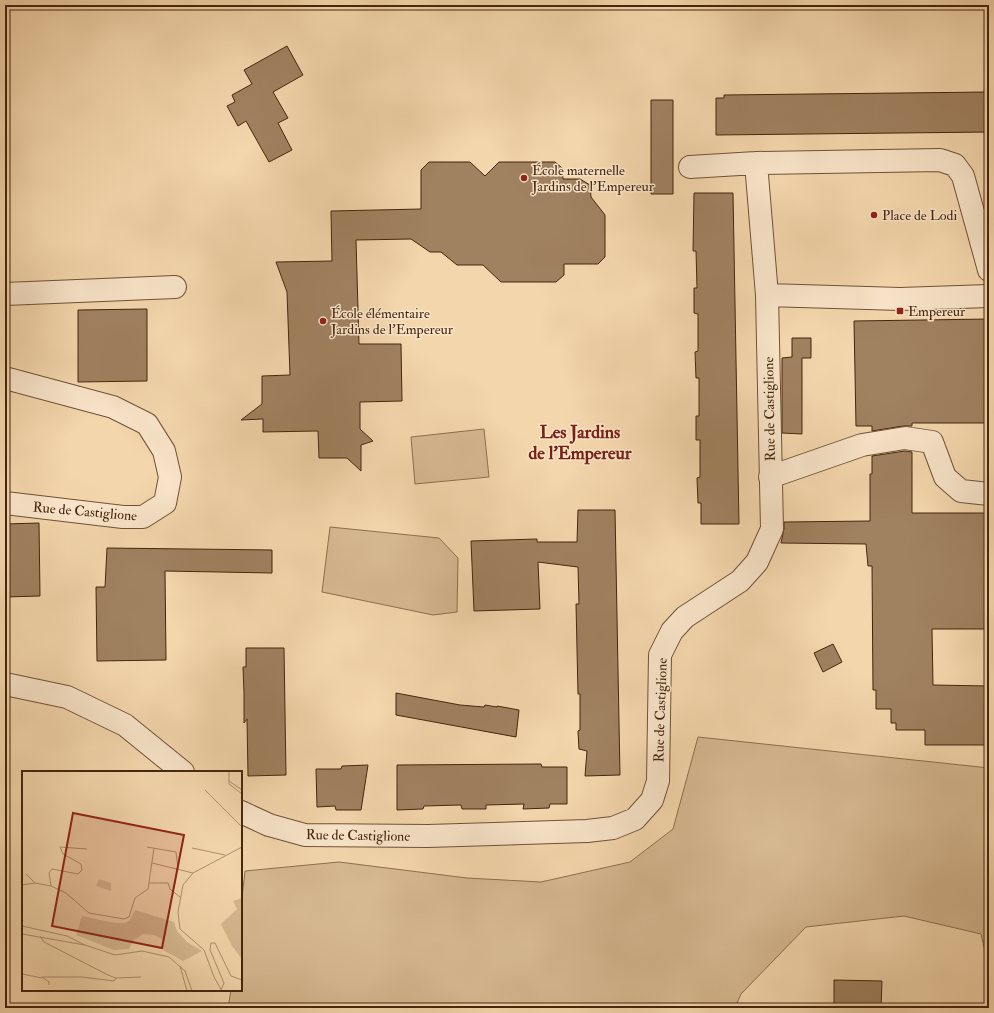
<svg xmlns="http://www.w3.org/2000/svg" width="994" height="1013" viewBox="0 0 994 1013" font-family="'IM FELL Double Pica',serif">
  <rect width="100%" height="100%" fill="#f4d6ac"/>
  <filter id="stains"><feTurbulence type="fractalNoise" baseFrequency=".005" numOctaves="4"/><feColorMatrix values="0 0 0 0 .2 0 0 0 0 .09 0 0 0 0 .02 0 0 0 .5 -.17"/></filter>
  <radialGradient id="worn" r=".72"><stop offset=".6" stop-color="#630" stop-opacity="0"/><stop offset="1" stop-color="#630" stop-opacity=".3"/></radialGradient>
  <path fill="#d6b891" stroke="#8e6e50" d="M484,429L489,477L415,484L411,437Z
    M330,527L439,538L458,558L457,612L433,615L322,592Z
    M698,737L989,768V969L981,934L904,916L806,927L741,994L735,1008H228L231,990H241V907L245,871L339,862L467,878L541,882L630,862L673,829Z"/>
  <path fill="#a08160" stroke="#45250e" d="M287,46L303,75L273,92L288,118L278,123L292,150L269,162L246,121L238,126L227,106L235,102L232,95L252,84L244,70Z
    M989,92V132L716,135V98H724V95Z
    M651,100H673V194H651Z
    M429,162H470L485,176L499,162H555L562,168L563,179H580L590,185L591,197L605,215V257L598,264H564V275L556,282H501L483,265H457L441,252H430L411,239L356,240L359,344H401L402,401L360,402V429L373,441L361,445V471L347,458H319L318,431L263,432V419L241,420L262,404V376L290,375L287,292L276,262L332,261L331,211L421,209V170Z
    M694,193H733L739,524H701V503H698L697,478L700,477V440H696V416H699V378H696L695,352L698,351V314L694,313V288H697L696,251H693Z
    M147,309V381L78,382V310Z
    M989,319V423H912V426H903L872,431V426H856L854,321Z
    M792,338H811V358H802V434L782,433V358L792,357Z
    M905,451L912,452V513H989V629H932L933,685L989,686V745H925V730H896V723H891V709H876V690H873L872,566H868L866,544L781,543L784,529V522L870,521V474H872V456Z
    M578,510H615L620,775L585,776L587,751L579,749L578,731L580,730V694H578L576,604H579L578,567L538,562L540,609L474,611L471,541L537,539V542H577Z
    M39,523L40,596L5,597V524Z
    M107,548L272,550V573L165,571L166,660L97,661L96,587H105Z
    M833,644L842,662L823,672L814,653Z
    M246,648H284L286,775L248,776L247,719L244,723V693L243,667H246Z
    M396,693L460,705L484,707L485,705L497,707V706L519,710L516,737L396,715Z
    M541,764L542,767H567V804H550L549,808L523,809L524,804L486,805V809H462L461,805L424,806L423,809L397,810V765Z
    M368,765L361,810H336L335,806L317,807L316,769H341L342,766Z
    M834,980L882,981L881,1008H834Z"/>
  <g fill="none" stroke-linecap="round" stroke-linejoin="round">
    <g stroke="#715136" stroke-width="24">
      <path id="minor" d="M690,167L756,163L940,160L955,165L963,176L989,270
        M5,294L175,287
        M767,295L900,299L989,296
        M5,378L113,407L147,424L164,451L170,477L165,503L143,517H123L5,503
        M770,477L862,445L905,438L932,442L945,477L961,491L989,494
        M5,684L67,697L125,725L183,772
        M241,812L269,825L305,835L428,836L587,831L613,828L635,819L652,800L658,781L660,655L672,631L685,617L740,581L757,562L772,529L767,295L756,163"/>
    </g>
    <use href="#minor" stroke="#f8e4c9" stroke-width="22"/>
  </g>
  <g fill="#8f2418" stroke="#f8e4c9" stroke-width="1.5">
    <circle cx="524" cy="178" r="4"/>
    <circle cx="874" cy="215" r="4"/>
    <rect x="896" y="307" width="8" height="8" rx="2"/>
    <circle cx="323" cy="321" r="4"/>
  </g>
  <g text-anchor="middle" stroke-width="3" stroke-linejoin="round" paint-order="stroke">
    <g font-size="14" fill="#45250e" stroke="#f8e4c9" text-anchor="start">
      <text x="532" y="175">École maternelle<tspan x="532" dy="16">Jardins de l'Empereur</tspan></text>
      <text x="882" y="220">Place de Lodi</text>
      <text x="908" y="316">Empereur</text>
      <text x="331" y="318">École élémentaire<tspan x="331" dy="16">Jardins de l'Empereur</tspan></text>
    </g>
    <g font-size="14" fill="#45250e" stroke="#f8e4c9">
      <text transform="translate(769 409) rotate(-91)" y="5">Rue de Castiglione</text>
      <text transform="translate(85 511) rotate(5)" y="5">Rue de Castiglione</text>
      <text transform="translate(660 710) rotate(-88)" y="5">Rue de Castiglione</text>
      <text transform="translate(358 835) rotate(1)" y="5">Rue de Castiglione</text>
    </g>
    <g font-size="18" font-weight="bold" fill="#7a1f14" stroke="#f8e4c9">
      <text x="580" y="438">Les Jardins<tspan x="580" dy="21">de l'Empereur</tspan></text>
    </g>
  </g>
  <g transform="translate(22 771)">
    <rect width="220" height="220" fill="#f4d6ac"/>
    <path d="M77,108L89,112V120L74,115ZM220,127V188L210,175L199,153L215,138L211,130ZM113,139L152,151L155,160L165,171L180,180L161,190L141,179L140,168L132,164L121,163L112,169L107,178L92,179L54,164L60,145L93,152H103L108,149Z" fill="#d6b891"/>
    <path fill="none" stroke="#ae8f6d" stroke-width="1" d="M207,0V13L220,23M207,10L220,19M183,19L220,56M125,76L154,81L156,97M170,77L203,84M65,78L38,76L41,83L59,93L60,99L56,103L30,98L27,102L29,115L44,122L67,142L102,148L107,146L113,127L126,118L132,77M130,92L171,102M4,103L13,112L29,115M127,112H146L148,118L158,126M0,114L13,112M0,155L45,165L63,174M0,163L63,174L93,184L120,180L147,186L163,200L170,220M18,165L22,171L86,204L94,207L119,206M158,195L165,220M0,203L20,207M27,214V211L20,206H60L92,210L94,207M199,219L202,212L188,179L189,172H193L209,205L220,209M200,220L192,206L182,179L158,158L156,141L161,114L171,102L220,76"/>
    <path fill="#8f2418" fill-opacity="0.15" stroke="#8f2418" stroke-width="2" d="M51,42L162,64L140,177L30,155Z"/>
    <rect width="220" height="220" fill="none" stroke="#45250e" stroke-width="2"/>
  </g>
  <rect width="994" height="1013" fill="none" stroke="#f4d6ac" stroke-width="20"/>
  <rect x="6" y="6" width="982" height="1001" fill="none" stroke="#45250e" stroke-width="2"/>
  <rect x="10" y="10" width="974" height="993" fill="none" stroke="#45250e"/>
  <rect width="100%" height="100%" filter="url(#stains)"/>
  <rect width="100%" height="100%" fill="url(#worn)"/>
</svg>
